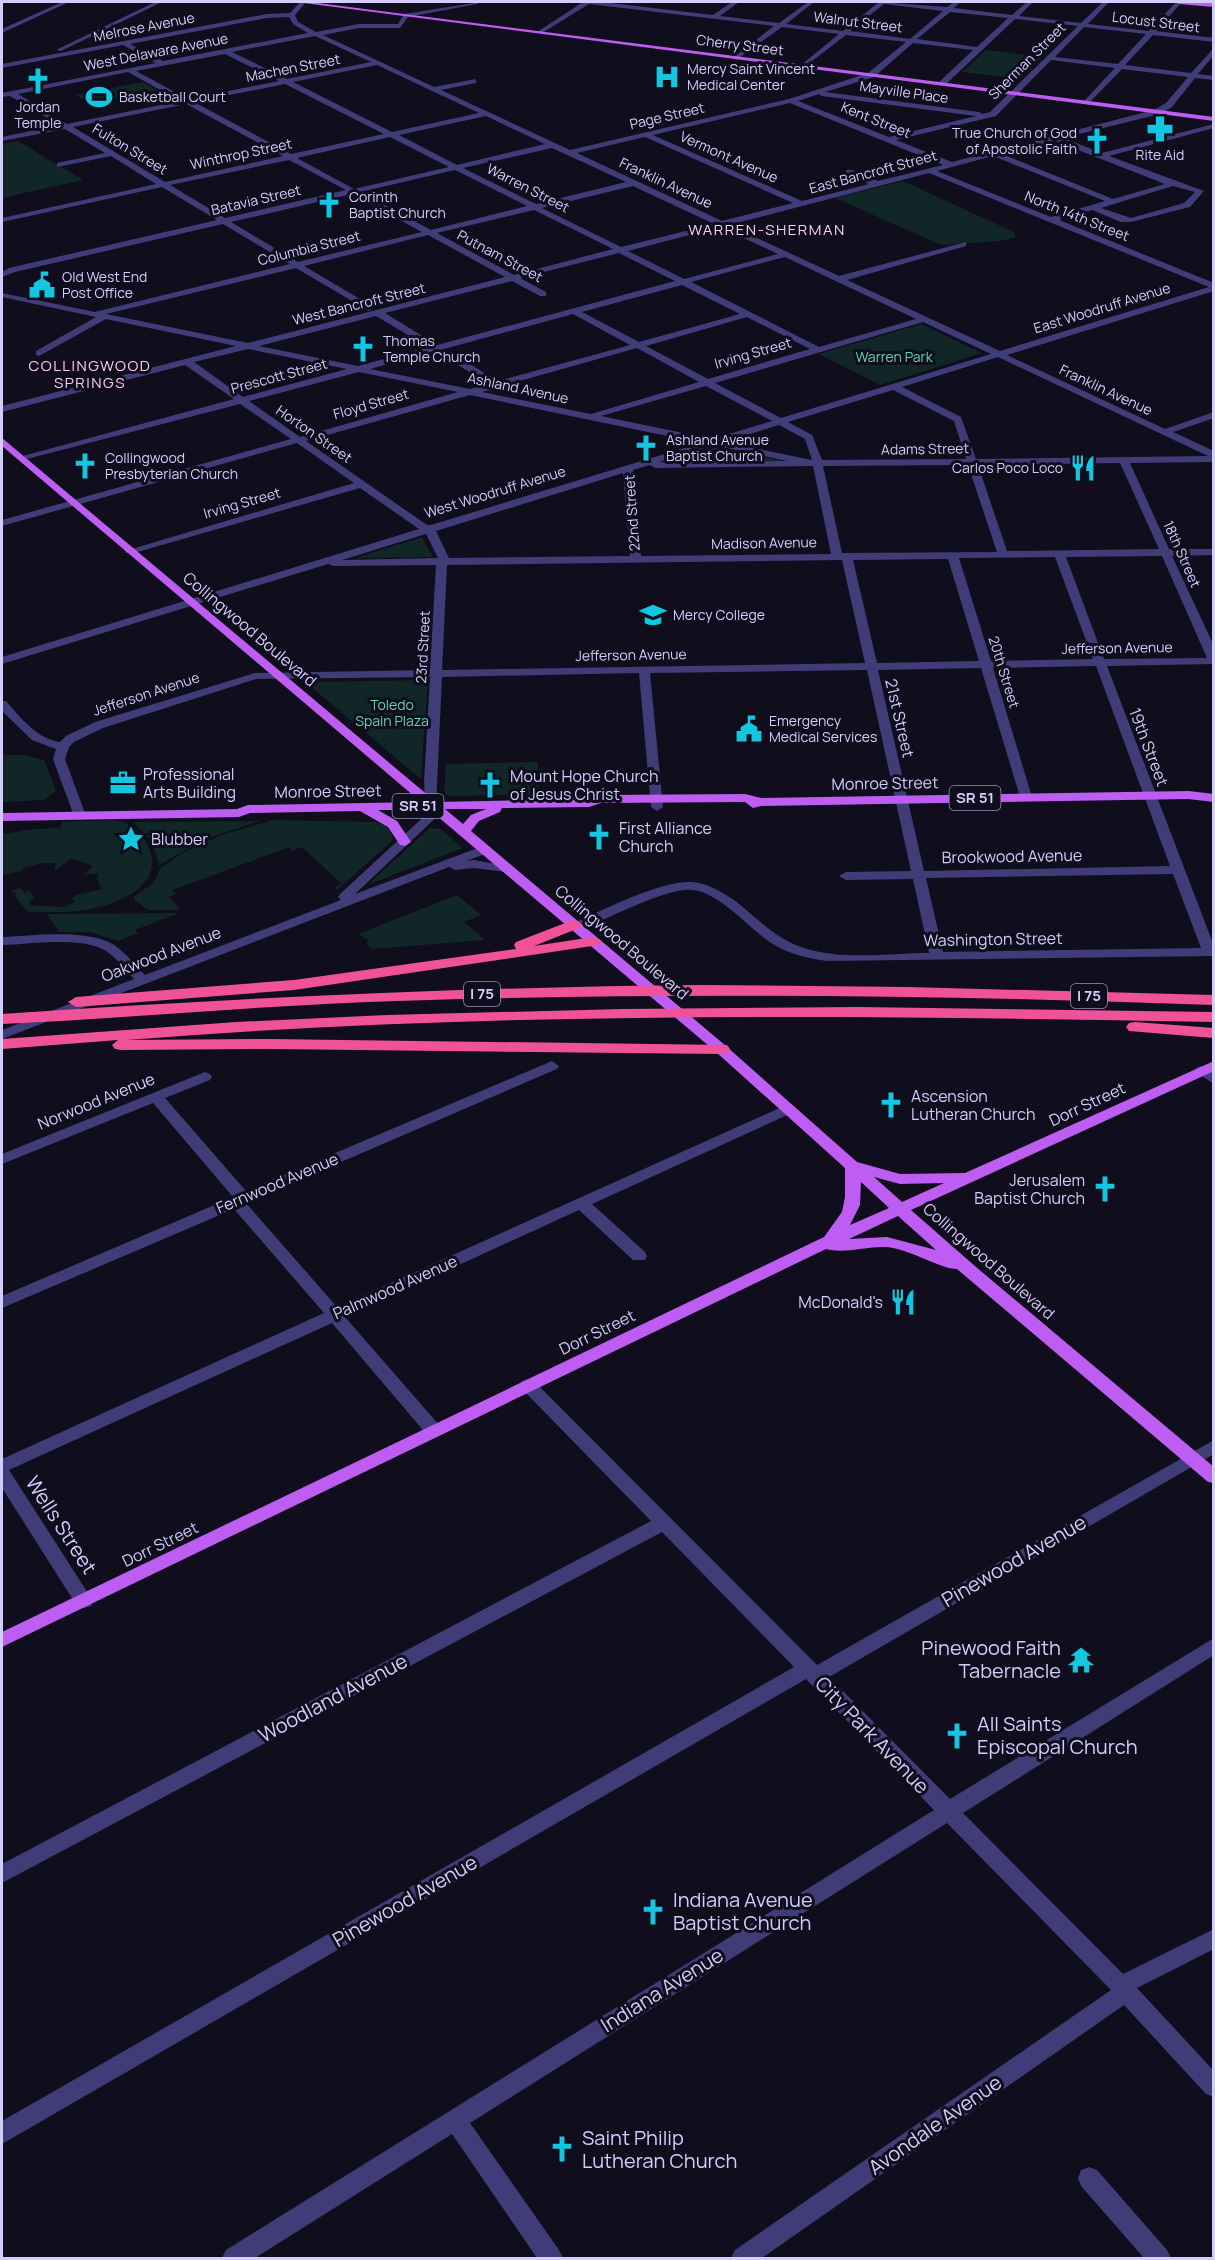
<svg xmlns="http://www.w3.org/2000/svg" width="1215" height="2260" viewBox="0 0 1215 2260" font-family="Manrope,sans-serif">
  <rect width="100%" height="100%" fill="#100d1c"/>
  <path fill="#112626" d="M986,50H988L1042,57L1020,79L962,72Z
    M143,82L158,91L90,104L76,95Z
    M18,141L83,180L2,198V144Z
    M903,181L1014,232L1016,237L1000,241L941,245L835,198Z
    M921,324L982,353L880,385L819,354Z
    M713,446L789,462L668,461Z
    M422,537L433,557L355,558Z
    M428,680L421,779L305,682Z
    M2,755H25L44,760L56,791L44,800L2,802Z
    M538,762L539,794L453,796H447L444,791L446,764Z
    M273,820L376,822C387,825 391,829 393,840L337,890L333,888L342,884L302,847L292,851L290,847L172,890L176,894L169,897L181,909L178,910H149L134,900V897L154,882L160,869L181,854L221,835Z
    M260,821L205,839L159,865L152,841L133,822Z
    M62,822C75,822 117,818 126,823C139,829 147,841 151,854C161,890 107,909 78,911C62,913 44,912 28,912L15,896L16,893H11L12,890L20,888L25,892L29,890L34,897L28,905L63,907L75,902L72,898H75L73,896L102,889L97,879L99,873L83,875L93,866L71,858L58,869H54L56,863H43L23,868L22,871L2,875V834L34,829L60,828Z
    M430,828L440,829L463,848L367,885Z
    M457,895L481,915L464,922L485,940L372,949L366,943L369,941L358,934Z
    M179,913L135,930L138,933L118,941L90,932H59L47,914Z"/>
  <g fill="none" stroke-linecap="round" stroke-linejoin="round">
    <path fill="#403c78" fill-rule="evenodd" d="M62,2H69L2,33V29Z
      M155,2H162L61,51L56,50Z
      M300,2H306L295,15L298,22L316,32L359,24H398L404,14L480,2L477,4L408,17L400,28H359L323,35L434,87L476,79V83L441,90L570,150L789,99L868,73L906,42L846,35L803,68L801,65L839,34L782,27L736,60L734,57L774,26L589,4L542,33L537,32L583,2H602L713,15L732,2H739L720,16L779,23L808,2H814L786,24L843,31L879,2L947,7L954,2H960L954,8L1012,15L1027,2H1033L1019,16L1081,23L1103,2H1109L1088,24L1149,31L1176,2H1182L1156,31L1214,38V42L1153,35L1125,65L1191,73L1214,48V55L1198,74L1214,76V80L1195,78L1172,107L1160,114L1063,138L1102,153L1214,124V128L1109,156L1204,191L1190,207L1131,222H1121L1092,210L1059,220L1214,283V291L1007,355L1165,429L1214,412V418L1173,432L1214,451V462L1130,463L1169,549H1214V555L1172,556L1214,646V664L1107,666L1214,946V956L826,961C807,958 789,954 773,944C750,930 721,893 693,890C667,887 607,919 581,930H571L569,927L571,924C601,911 661,880 692,882C707,883 722,892 734,900C756,917 775,938 801,947C840,961 889,953 929,953L913,879L846,880L839,876L846,872L911,871L867,670L650,673L663,807L657,811L651,807L639,673L442,677L436,807L443,811L355,894L483,846L488,847L489,850L488,853L466,861L474,860L513,867L515,870L513,873L474,868L455,870L449,867L2,1039V1030L134,979C124,968 114,954 100,948C75,937 29,944 2,945V937C33,936 87,928 114,945C126,953 135,965 145,975L341,900L338,897L340,894L431,810L425,806L424,782L430,677L256,679L103,728L74,742L69,747L65,759L86,816L80,820L74,816L53,759L56,749L32,740L2,711V701H6C21,718 37,739 60,742L66,736L95,722L255,673L430,670L436,565L333,566L328,564L2,664V657L419,529L360,488L134,553H126L125,551L354,483L297,443L2,526V520L291,439L240,404L19,461V457L234,399L185,365L2,412V406L236,346L106,319L39,356L36,355V351L96,317L2,297V293L95,312L290,264L223,224L15,272L2,277V272L9,268L217,220L162,187L2,222V218L156,184L111,156L57,167V163L105,153L65,129L2,141V137L59,125L10,96L2,97V93L156,63L123,45L2,68V64L267,14L290,13ZM884,4L943,11L910,39L850,31ZM950,12L1008,18L977,47L917,39ZM289,17L293,24L308,33L163,61L130,44L267,18ZM1015,19L1078,26L990,112L982,114L979,112L825,92L874,77L913,43L973,50L937,84L944,86ZM1084,27L1146,34L1118,64L1055,57ZM315,36L371,62L287,79L232,52ZM225,54L279,81L188,99L136,71ZM1051,60L1115,68L1084,101L1087,105L1122,69L1188,77L1166,103L1154,110L952,162L896,140L996,116ZM377,65L479,113L392,132L293,82ZM128,72L180,101L67,124L18,94ZM285,84L384,134L291,154L194,102ZM819,94L822,96L976,116L889,137L798,101ZM790,103L943,165L878,181L852,170H846V174L869,184L802,201L653,135ZM186,104L283,156L165,182L73,127ZM486,116L545,144L457,165L399,135ZM390,137L449,167L354,189L297,158ZM645,137L793,203L722,221L577,153ZM1055,141L1165,184L1113,199L1002,154ZM552,148L626,182L536,204L463,168ZM993,156L1105,201L1051,217L937,171ZM289,160L346,190L225,218L170,185ZM455,170L527,206L431,230L360,192ZM929,173L1209,287L1000,351L847,280L966,246V242L839,276L729,225ZM633,186L714,224L621,247L542,208ZM1173,186L1195,192L1184,203L1131,218L1101,208ZM352,194L422,232L298,262L231,222ZM534,210L613,249L514,275L437,233ZM720,227L778,254L684,279L628,251ZM428,235L505,277L248,343L106,314L296,268L369,311L373,308L372,306L304,266ZM619,253L675,281L437,345L385,313L512,281L540,296H546V292L520,278ZM785,257L916,319L819,347L691,282ZM682,285L740,314L639,342L582,312ZM573,314L630,345L498,381L444,349ZM376,316L428,347L358,366L259,346ZM747,317L810,349L708,379L646,346ZM923,322L991,354L781,418L715,383ZM637,348L699,382L591,414L482,392L496,388L504,389L505,385ZM248,349L347,369L243,397L194,362ZM435,351L489,384L470,389L370,369ZM998,357L1208,456L976,459L961,417L902,387ZM359,372L458,392L300,437L249,401ZM706,386L772,421L712,439L601,416ZM893,390L954,421L966,459L822,460L812,435L788,422ZM470,395L701,443L431,525H427L306,441ZM779,425L805,439L812,460L725,442ZM713,445L787,461L659,462ZM1120,463L1159,549L1007,551L978,465ZM650,465L655,468L813,466L831,554L641,556L633,470ZM968,465L997,552L842,553L823,466ZM623,473L630,556L449,558L436,531ZM426,534L438,558L342,560ZM1162,556L1207,658L1104,659L1066,557ZM1055,557L1093,659L991,661L959,558ZM948,559L979,661L877,663L853,560ZM842,560L865,663L442,670L447,565ZM1096,666L1170,866L924,871L878,670L981,668L1020,797L1026,801L1032,797L993,668ZM1173,874L1201,948L943,952L926,878Z
      M552,1061L559,1066L557,1069L246,1203L337,1307L784,1106H794L796,1109L794,1112L592,1204L645,1252L647,1256L645,1260H633L579,1210L345,1317L440,1426L443,1431L440,1436L434,1437L428,1436L332,1323L9,1470L93,1601L91,1606L84,1608L77,1606L2,1488V1459L324,1313L234,1209L2,1308V1296L233,1197L153,1103L2,1164V1154L205,1072L210,1074L212,1077L210,1080L165,1098L246,1191Z
      M1201,1066L1214,1073V1084L1194,1071L1196,1068Z
      M528,1379L534,1381L817,1665L1214,1440V1454L829,1677L950,1799L1214,1638V1655L963,1813L1123,1974L1214,1929V1949L1137,1988L1214,2071V2097L1206,2094L1124,2005L762,2258H731L735,2250L1111,1990L947,1823L470,2123L559,2250L563,2258H537L452,2134L255,2258H222L226,2250L934,1810L806,1679L2,2144V2121L794,1667L662,1532L2,1883V1864L651,1521L522,1389L520,1385L522,1381Z
      M1089,2167L1097,2170L1167,2250L1171,2258H1144L1081,2186L1078,2178L1081,2170Z"/>
    <path fill="#bd5df1" fill-rule="evenodd" d="M296,2H310L1214,117V121Z
      M1176,2L1214,3V7L1179,4Z
      M2,438L436,802L587,799L599,795L745,794L761,798L1189,791L1214,794V802L1188,799L761,806L753,808L745,802L601,803L589,807L502,808L500,812L479,821L471,831L726,1046L857,1162L900,1174L965,1173L1214,1061V1071L911,1210L976,1267L1214,1467V1483L1208,1482L957,1269C940,1269 910,1249 886,1247C867,1246 845,1254 826,1249L2,1647V1632L824,1237L842,1212L845,1197V1168L716,1052L430,810H378L397,821L411,842L405,846L400,845L388,827L360,811L250,813L239,817L2,821V813L237,809L248,805L421,802L2,446ZM445,809H486L471,815L463,824ZM874,1177L900,1184L944,1183L902,1202ZM861,1182L889,1208L850,1225L860,1205ZM898,1216L936,1250L887,1237L849,1239Z"/>
    <path fill="#f0529a" fill-rule="evenodd" d="M573,920L579,922L581,925L579,928L534,946L593,937L599,939L601,942L599,945L294,990L76,1007L68,1002L76,997L294,980L516,949L514,945L516,942Z
      M703,985L908,987L1214,995V1005C941,995 669,992 397,1001C265,1005 133,1018 2,1024V1014C236,998 469,987 703,985Z
      M859,1007L1214,1012V1022C852,1015 488,1011 127,1040L270,1039L727,1045L730,1049L727,1053L721,1054L270,1049L121,1050L115,1049L112,1045L118,1040L2,1049V1039L236,1022L387,1015L623,1009Z
      M1135,1022L1214,1028V1038L1129,1031L1126,1027L1129,1023Z"/>
  </g>
  <defs>
    <g id="hospital-bare" transform="scale(2.07)"><path d="M-5-5h3v3.5h4V-5h3V5h-3V1.5h-4V5h-3Z" fill="#13c7e1" stroke="#100d1c" stroke-width="2.5" paint-order="stroke"/></g>
    <g id="church-bare" transform="scale(2.07)"><path d="M-1.2-6h2.4v3.5h3.3v2.4h-3.3V6h-2.4V-.1h-3.3v-2.4h3.3Z" fill="#13c7e1" stroke="#100d1c" stroke-width="2.5" paint-order="stroke"/></g>
    <g id="stadium-bare" transform="scale(2.07)"><path d="M0-5a6.5 5 0 1 0 0 10a6.5 5 0 1 0 0-10ZM-3.5-1.8h7v3.6h-7Z" fill="#13c7e1" stroke="#100d1c" stroke-width="2.5" paint-order="stroke"/></g>
    <g id="pharmacy-bare" transform="scale(2.07)"><path d="M-2-6h4v4h4v4h-4v4h-4v-4h-4v-4h4Z" fill="#13c7e1" stroke="#100d1c" stroke-width="2.5" paint-order="stroke"/></g>
    <g id="civic-bare" transform="scale(2.07)"><path d="M-.6-6.5H3V-4.5H.6V-3L4-1V1h2V6H-6V1h2V-1L-.6-3ZM-1.2 2.5V6h2.4V2.5Z" fill="#13c7e1" stroke="#100d1c" stroke-width="2.5" paint-order="stroke"/></g>
    <g id="restaurant-bare" transform="scale(2.07)"><path d="M-5-6h1v4h1v-4h1v4h1v-4h1v5L-1.5 .5V6h-2V.5L-5-1ZM5-6V6H3V1.5H1.5Q1.5-4 5-6Z" fill="#13c7e1" stroke="#100d1c" stroke-width="2.5" paint-order="stroke"/></g>
    <g id="university-bare" transform="scale(2.07)"><path d="M0-5L7-2L0 1L-7-2ZM-4 1L0 2.5L4 1V4Q0 6-4 4Z" fill="#13c7e1" stroke="#100d1c" stroke-width="2.5" paint-order="stroke"/></g>
    <g id="office-bare" transform="scale(2.07)"><path d="M-6-3h4V-5.5h4V-3h4V5H-6ZM-1-4.5V-3h2v-1.5ZM-6 0V1H6V0Z" fill="#13c7e1" stroke="#100d1c" stroke-width="2.5" paint-order="stroke"/></g>
    <g id="sight-bare" transform="scale(2.07)"><path d="M0-6L1.8-2.2L6-1.7L2.9 1.2L3.7 5.4L0 3.3L-3.7 5.4L-2.9 1.2L-6-1.7L-1.8-2.2Z" fill="#13c7e1" stroke="#100d1c" stroke-width="2.5" paint-order="stroke"/></g>
    <g id="temple-bare" transform="scale(2.07)"><path d="M0-6L5-2H3V0L6.5 2.5H4V6H1.5V3h-3V6H-4V2.5H-6.5L-3 0V-2H-5Z" fill="#13c7e1" stroke="#100d1c" stroke-width="2.5" paint-order="stroke"/></g>
  </defs>
  <g fill-rule="evenodd">
    <use href="#hospital-bare" x="667" y="77"/>
    <use href="#church-bare" x="38" y="81"/>
    <use href="#stadium-bare" x="99" y="97"/>
    <use href="#pharmacy-bare" x="1160" y="129"/>
    <use href="#church-bare" x="1097" y="141"/>
    <use href="#church-bare" x="329" y="205"/>
    <use href="#civic-bare" x="42" y="285"/>
    <use href="#church-bare" x="363" y="349"/>
    <use href="#church-bare" x="646" y="448"/>
    <use href="#church-bare" x="85" y="466"/>
    <use href="#restaurant-bare" x="1083" y="468"/>
    <use href="#university-bare" x="653" y="615"/>
    <use href="#civic-bare" x="749" y="729"/>
    <use href="#office-bare" x="123" y="783"/>
    <use href="#church-bare" x="490" y="785"/>
    <use href="#church-bare" x="599" y="837"/>
    <use href="#sight-bare" x="131" y="839"/>
    <use href="#church-bare" x="891" y="1105"/>
    <use href="#church-bare" x="1105" y="1189"/>
    <use href="#restaurant-bare" x="903" y="1302"/>
    <use href="#temple-bare" x="1081" y="1660"/>
    <use href="#church-bare" x="957" y="1736"/>
    <use href="#church-bare" x="653" y="1912"/>
    <use href="#church-bare" x="562" y="2149"/>
  </g>
  <g text-anchor="middle" stroke-width="6" stroke-linejoin="round" paint-order="stroke">
    <g font-size="14" fill="#d3cdfb" stroke="#100d1c">
      <text transform="translate(858 22) rotate(7)" y="5">Walnut Street</text>
      <text transform="translate(1156 22) rotate(7)" y="5">Locust Street</text>
      <text transform="translate(144 27) rotate(-11)" y="5">Melrose Avenue</text>
      <text transform="translate(740 45) rotate(7)" y="5">Cherry Street</text>
      <text transform="translate(156 52) rotate(-11)" y="5">West Delaware Avenue</text>
      <text transform="translate(1027 61) rotate(-45)" y="5">Sherman Street</text>
      <text transform="translate(293 68) rotate(-11)" y="5">Machen Street</text>
      <text transform="translate(904 92) rotate(8)" y="5">Mayville Place</text>
      <text transform="translate(667 116) rotate(-13)" y="5">Page Street</text>
      <text transform="translate(876 120) rotate(22)" y="5">Kent Street</text>
      <text transform="translate(130 149) rotate(31)" y="5">Fulton Street</text>
      <text transform="translate(241 154) rotate(-12)" y="5">Winthrop Street</text>
      <text transform="translate(729 157) rotate(24)" y="5">Vermont Avenue</text>
      <text transform="translate(873 172) rotate(-15)" y="5">East Bancroft Street</text>
      <text transform="translate(666 183) rotate(25)" y="5">Franklin Avenue</text>
      <text transform="translate(528 188) rotate(27)" y="5">Warren Street</text>
      <text transform="translate(256 200) rotate(-13)" y="5">Batavia Street</text>
      <text transform="translate(1077 216) rotate(22)" y="5">North 14th Street</text>
      <text transform="translate(309 248) rotate(-14)" y="5">Columbia Street</text>
      <text transform="translate(500 256) rotate(28)" y="5">Putnam Street</text>
      <text transform="translate(359 304) rotate(-14)" y="5">West Bancroft Street</text>
      <text transform="translate(1102 308) rotate(-17)" y="5">East Woodruff Avenue</text>
      <text transform="translate(753 353) rotate(-16)" y="5">Irving Street</text>
      <text transform="translate(279 376) rotate(-15)" y="5">Prescott Street</text>
      <text transform="translate(518 388) rotate(12)" y="5">Ashland Avenue</text>
      <text transform="translate(1106 390) rotate(25)" y="5">Franklin Avenue</text>
      <text transform="translate(371 404) rotate(-16)" y="5">Floyd Street</text>
      <text transform="translate(314 434) rotate(35)" y="5">Horton Street</text>
      <text transform="translate(925 449) rotate(-1)" y="5">Adams Street</text>
      <text transform="translate(495 492) rotate(-17)" y="5">West Woodruff Avenue</text>
      <text transform="translate(242 503) rotate(-16)" y="5">Irving Street</text>
      <text transform="translate(632 513) rotate(-94)" y="5">22nd Street</text>
      <text transform="translate(764 543) rotate(-1)" y="5">Madison Avenue</text>
      <text transform="translate(1182 554) rotate(66)" y="5">18th Street</text>
      <text transform="translate(423 647) rotate(-87)" y="5">23rd Street</text>
      <text transform="translate(1117 648) rotate(-1)" y="5">Jefferson Avenue</text>
      <text transform="translate(631 655) rotate(-1)" y="5">Jefferson Avenue</text>
      <text transform="translate(1004 672) rotate(73)" y="5">20th Street</text>
      <text transform="translate(146 694) rotate(-18)" y="5">Jefferson Avenue</text>
    </g>
    <g font-size="14" fill="#d3cdfb" stroke="#100d1c" text-anchor="start">
      <text x="687" y="74">Mercy Saint Vincent<tspan x="687" dy="16">Medical Center</tspan></text>
      <text x="119" y="102">Basketball Court</text>
      <text x="38" y="112" text-anchor="middle">Jordan<tspan x="38" dy="16">Temple</tspan></text>
      <text x="1077" y="138" text-anchor="end">True Church of God<tspan x="1077" dy="16">of Apostolic Faith</tspan></text>
      <text x="1160" y="160" text-anchor="middle">Rite Aid</text>
      <text x="349" y="202">Corinth<tspan x="349" dy="16">Baptist Church</tspan></text>
      <text x="62" y="282">Old West End<tspan x="62" dy="16">Post Office</tspan></text>
      <text x="383" y="346">Thomas<tspan x="383" dy="16">Temple Church</tspan></text>
      <text x="666" y="445">Ashland Avenue<tspan x="666" dy="16">Baptist Church</tspan></text>
      <text x="105" y="463">Collingwood<tspan x="105" dy="16">Presbyterian Church</tspan></text>
      <text x="1063" y="473" text-anchor="end">Carlos Poco Loco</text>
      <text x="673" y="620">Mercy College</text>
      <text x="769" y="726">Emergency<tspan x="769" dy="16">Medical Services</tspan></text>
    </g>
    <g font-size="14" fill="#60d3b9" stroke="#100d1c">
      <text x="894" y="362">Warren Park</text>
      <text x="392" y="710">Toledo<tspan x="392" dy="16">Spain Plaza</tspan></text>
    </g>
    <g font-size="15" letter-spacing="1.5" fill="#fbcfea" stroke="#100d1c">
      <text x="767" y="235">WARREN-SHERMAN</text>
      <text x="90" y="371">COLLINGWOOD<tspan x="90" dy="17">SPRINGS</tspan></text>
    </g>
    <g fill="#100d1c" stroke="#9893b8" stroke-width="1.5">
      <rect x="949.5" y="786" width="51" height="24" rx="4.5"/>
      <rect x="392.5" y="794" width="51" height="24" rx="4.5"/>
      <rect x="464" y="982" width="36" height="24" rx="4.5"/>
      <rect x="1071" y="984" width="36" height="24" rx="4.5"/>
    </g>
    <g font-size="15" font-weight="bold" fill="#d3cdfb">
      <text x="975" y="803">SR 51</text>
      <text x="418" y="811">SR 51</text>
      <text x="482" y="999">I 75</text>
      <text x="1089" y="1001">I 75</text>
    </g>
    <g font-size="16" fill="#d3cdfb" stroke="#100d1c">
      <text transform="translate(250 629) rotate(40)" y="6">Collingwood Boulevard</text>
      <text transform="translate(900 718) rotate(77)" y="6">21st Street</text>
      <text transform="translate(1149 747) rotate(69)" y="6">19th Street</text>
      <text transform="translate(885 783) rotate(-1)" y="6">Monroe Street</text>
      <text transform="translate(328 791) rotate(-1)" y="6">Monroe Street</text>
      <text transform="translate(1012 856) rotate(-1)" y="6">Brookwood Avenue</text>
      <text transform="translate(993 939) rotate(-1)" y="6">Washington Street</text>
      <text transform="translate(622 942) rotate(40)" y="6">Collingwood Boulevard</text>
      <text transform="translate(161 954) rotate(-21)" y="6">Oakwood Avenue</text>
      <text transform="translate(96 1101) rotate(-22)" y="6">Norwood Avenue</text>
      <text transform="translate(1087 1104) rotate(-25)" y="6">Dorr Street</text>
      <text transform="translate(277 1183) rotate(-23)" y="6">Fernwood Avenue</text>
      <text transform="translate(989 1261) rotate(41)" y="6">Collingwood Boulevard</text>
      <text transform="translate(395 1287) rotate(-24)" y="6">Palmwood Avenue</text>
      <text transform="translate(597 1332) rotate(-26)" y="6">Dorr Street</text>
      <text transform="translate(160 1544) rotate(-26)" y="6">Dorr Street</text>
    </g>
    <g font-size="16" fill="#d3cdfb" stroke="#100d1c" text-anchor="start">
      <text x="143" y="780">Professional<tspan x="143" dy="18">Arts Building</tspan></text>
      <text x="510" y="782">Mount Hope Church<tspan x="510" dy="18">of Jesus Christ</tspan></text>
      <text x="619" y="834">First Alliance<tspan x="619" dy="18">Church</tspan></text>
      <text x="151" y="845">Blubber</text>
      <text x="911" y="1102">Ascension<tspan x="911" dy="18">Lutheran Church</tspan></text>
      <text x="1085" y="1186" text-anchor="end">Jerusalem<tspan x="1085" dy="18">Baptist Church</tspan></text>
      <text x="883" y="1308" text-anchor="end">McDonald's</text>
    </g>
    <g font-size="20" fill="#d3cdfb" stroke="#100d1c">
      <text transform="translate(61 1525) rotate(57)" y="7">Wells Street</text>
      <text transform="translate(1014 1561) rotate(-30)" y="7">Pinewood Avenue</text>
      <text transform="translate(333 1698) rotate(-28)" y="7">Woodland Avenue</text>
      <text transform="translate(872 1735) rotate(46)" y="7">City Park Avenue</text>
      <text transform="translate(405 1901) rotate(-30)" y="7">Pinewood Avenue</text>
      <text transform="translate(662 1990) rotate(-32)" y="7">Indiana Avenue</text>
      <text transform="translate(935 2125) rotate(-35)" y="7">Avondale Avenue</text>
    </g>
    <g font-size="20" fill="#d3cdfb" stroke="#100d1c" text-anchor="start">
      <text x="1061" y="1655" text-anchor="end">Pinewood Faith<tspan x="1061" dy="23">Tabernacle</tspan></text>
      <text x="977" y="1731">All Saints<tspan x="977" dy="23">Episcopal Church</tspan></text>
      <text x="673" y="1907">Indiana Avenue<tspan x="673" dy="23">Baptist Church</tspan></text>
      <text x="582" y="2145">Saint Philip<tspan x="582" dy="23">Lutheran Church</tspan></text>
    </g>
  </g>
  <rect width="1215" height="2260" fill="none" stroke="#d3cdfb" stroke-width="6"/>
</svg>
